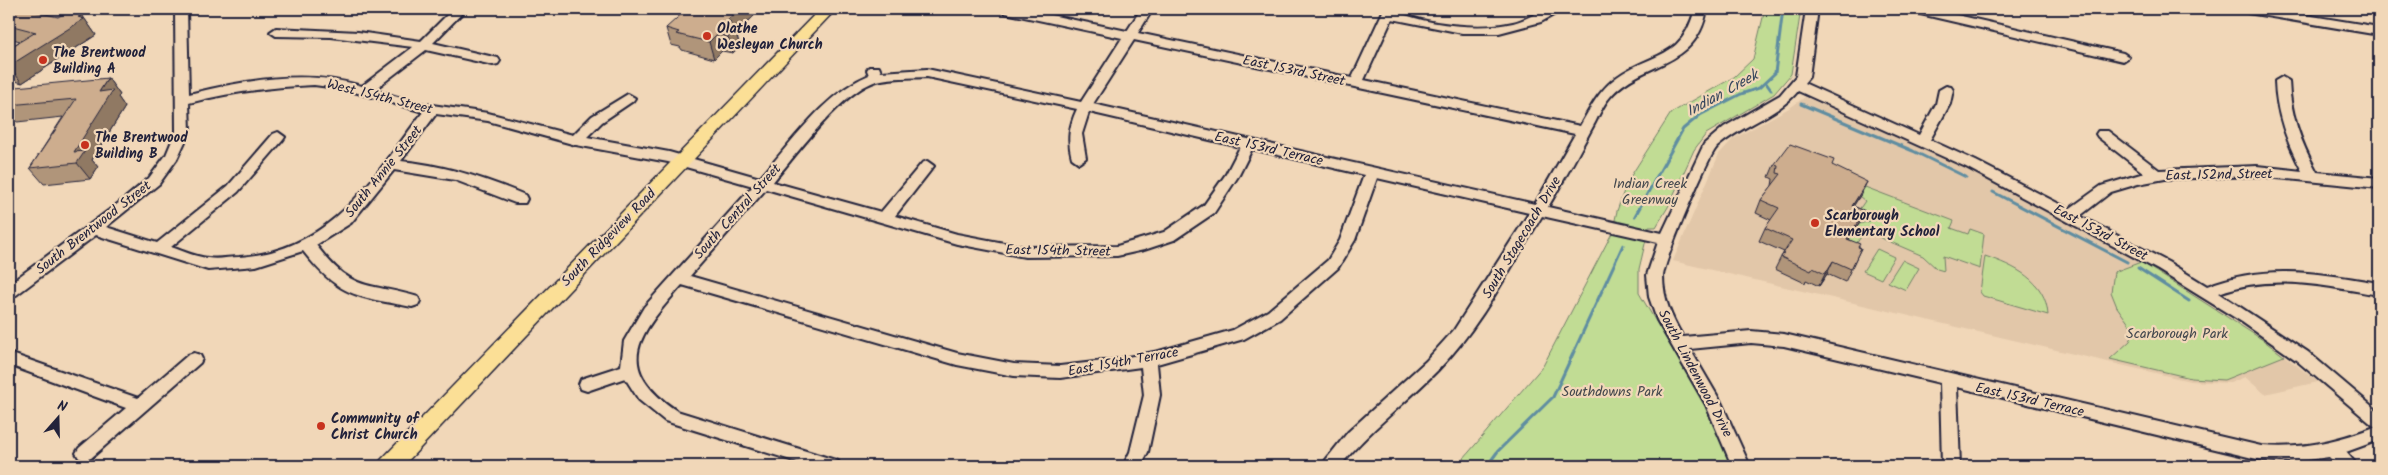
<svg xmlns="http://www.w3.org/2000/svg" width="2388" height="475" viewBox="0 0 2388 475" font-family="Kalam,sans-serif">
  <rect width="100%" height="100%" fill="#f1d7b8"/>
  <filter id="ink" filterUnits="userSpaceOnUse"><feTurbulence type="fractalNoise" baseFrequency=".02" numOctaves="2"/><feDisplacementMap in="SourceGraphic" scale="10" xChannelSelector="R" yChannelSelector="G"/><feConvolveMatrix kernelMatrix="1 2 1 2 8 2 1 2 1" color-interpolation-filters="sRGB"/></filter>
  <g filter="url(#ink)">
    <path fill="#e2c7a9" d="M1805,97L1958,165L2141,262L2264,340L2318,382L2265,394L2245,377L2230,383L2190,381L1673,261L1719,154L1733,139L1791,107Z"/>
    <path fill="#c1dc94" stroke="#727f68" d="M1765,9H1801L1791,74L1774,94L1706,134L1694,150L1668,207L1656,227H1649L1639,269V293L1706,406L1721,436L1731,466H1457L1543,366L1612,233L1617,211L1627,182L1671,113L1734,77L1753,59Z
      M1865,187L1954,221L1951,228L1968,234L1970,229L1984,234L1980,269L1943,256L1944,271L1937,269L1923,256L1865,231L1854,247L1846,243L1859,224L1870,221L1856,214L1865,201L1859,196Z
      M1877,249L1894,257L1881,279L1863,271Z
      M1985,256C2014,266 2046,280 2048,315L1983,296L1980,292Z
      M1902,260L1919,268L1906,290L1888,282Z
      M2141,262L2263,340L2284,356L2224,380L2191,378L2110,359L2130,341L2134,331L2117,307L2111,292L2114,272Z"/>
    <g fill="none" stroke-linecap="round" stroke-linejoin="round">
      <path stroke="#5f8da1" stroke-width="3" d="M1766,83L1771,90
        M1801,104L1913,151L1966,177
        M1993,192L2127,262
        M1635,216L1683,129L1700,115L1741,94L1759,88L1775,73L1783,9
        M2138,268L2189,301
        M1487,466L1498,451L1553,397L1623,245"/>
      <g stroke="#22223b" stroke-width="4">
        <path id="minor" d="M175,9H187L189,94C245,80 306,69 362,86L413,47L331,37L276,36L270,32L276,28L358,32L421,41L453,9H466L433,43L498,58L500,61L498,64L493,65L426,50L374,90L418,103L488,113L573,135L592,116L628,94L635,98L633,101L602,122L587,137L669,152L760,178C791,143 825,93 869,75L867,70L869,67H879L881,72L927,69L1081,102L1122,38L1005,13L999,9H1022L1127,31L1141,9H1153L1138,33L1352,78L1384,9H1396L1395,11C1427,25 1479,31 1513,23C1526,20 1536,12 1549,9C1553,8 1559,9 1564,9L1541,22L1499,33H1462L1392,19L1364,80L1580,126C1591,107 1599,90 1617,77C1654,51 1681,61 1695,9H1707C1697,70 1642,60 1610,97C1602,106 1597,120 1591,130C1577,156 1563,182 1548,207L1662,233L1704,144L1724,127L1780,95L1796,76L1806,9H1818L1809,77L1804,83L1919,135L1936,104L1939,90L1946,86L1951,87L1953,90L1950,104L1930,140L1976,161L2069,209L2101,186L2144,173L2098,137L2096,134L2098,131H2108L2159,170L2257,166L2302,171C2287,142 2276,114 2275,81L2282,77L2289,81C2290,114 2301,143 2317,172L2379,178V188L2257,176L2165,179L2138,184L2111,192L2080,216L2168,262L2207,286C2267,263 2318,273 2379,283V295C2326,286 2272,273 2219,293L2308,352L2379,412V440L2346,452L2358,466H2338L2329,457L2294,462L2261,460L1957,387L1960,466H1942L1940,383L1784,346L1751,343L1690,349L1721,402L1750,466H1732L1706,405L1657,320L1649,297L1647,275L1658,242L1542,216C1510,268 1481,326 1438,370C1406,403 1369,430 1340,466H1321L1348,432L1426,361L1454,330L1529,213L1377,178L1355,240L1338,268L1280,319L1244,339L1157,364L1160,395L1148,452L1141,466H1123L1130,452L1144,395L1141,367L1060,378L1014,376L957,365L682,285C640,333 610,366 677,411L832,459L838,461L841,466H810L665,421L639,400L625,378L587,391L581,389L579,384L581,379L621,366L624,341L644,307L753,186L668,162L576,145L488,121L436,114L401,161C444,165 485,178 525,195L527,199L525,203H515L455,180L394,170L351,223L316,245C354,294 365,281 418,297L420,301L418,305L412,307C357,296 340,298 303,251L256,266L208,270L96,235L15,296L9,298V284L124,199L149,178L166,155L176,131ZM1134,40L1575,134L1535,204L1093,104ZM927,77L1077,109C1069,126 1067,140 1072,158L1079,163L1086,158L1082,134L1089,112L1240,147L1226,174L1204,205L1164,232L1117,246L1025,247L957,234L895,216L934,166L927,161L922,163L881,212L773,182C797,154 842,91 877,81C892,77 911,78 927,77ZM314,85L344,89L423,112C372,179 332,251 239,257C229,257 218,260 208,258C196,257 183,251 171,247L238,192L283,140L285,137L278,132L273,134L228,186L157,243L106,227L159,184L177,159L190,131L189,103C231,92 271,87 314,85ZM1798,91L1966,167L2158,270L2242,322L2296,360L2375,427C2334,442 2305,449 2261,446L1784,334L1751,331L1683,337C1672,318 1663,299 1663,277C1663,263 1708,156 1717,147C1741,125 1778,116 1798,91ZM1252,149L1364,175L1340,240L1328,260L1268,311L1233,330L1159,351L1112,360L1060,366L1014,364L957,353L690,276L766,189L957,244L1025,257L1117,256L1144,250L1174,240L1214,213L1239,175Z
          M1910,9H1931L2123,53L2129,57L2123,61L1916,13Z
          M2242,9H2269L2379,27V35L2248,13Z
          M9,353L138,398L188,355L194,353L200,355L202,359L200,363L91,458L85,460L79,458L76,453L79,448L126,408L9,365Z"/>
      </g>
      <g stroke="#22223b" stroke-width="3">
        <path id="major" d="M820,9H836L403,466H378L381,460Z"/>
      </g>
      <use href="#minor" fill="#f1d7b8" fill-rule="evenodd"/>
      <use href="#major" fill="#fbdf96" fill-rule="evenodd"/>
    </g>
    <path fill="#b0957a" stroke="#22223b" d="M9,9L58,17L82,15L96,35L22,83L9,79V48L20,41L9,38Z
      M722,9L754,16L736,33L740,46L733,53L722,51L714,59L682,50L680,47L671,45L666,28Z
      M108,78L120,95L118,97L125,107L92,160L98,167L90,179L44,184L30,168L63,117L17,122L9,112V98Z
      M1774,165H1832L1861,194L1853,206L1865,211L1859,224L1849,239L1861,248L1845,282L1827,274L1819,286L1806,280L1805,283L1775,269L1781,257L1784,252L1759,241L1765,228L1771,220L1756,213L1761,200L1772,186L1773,179L1769,177Z"/>
    <path fill="#907963" stroke="#22223b" d="M740,9H752L754,16L736,33L740,46L733,53L725,28L726,21Z
      M82,15L96,35L22,83L9,66Z
      M717,34L722,51L714,59L709,42Z
      M108,78L120,95L118,97L125,107L92,160L98,167L90,179L77,163L74,152L99,92Z
      M1867,182L1861,194L1846,218L1852,206Z
      M1865,211L1859,224L1841,251L1847,239Z
      M1833,261L1827,274L1819,286L1825,274Z"/>
    <path fill="#cdad8e" stroke="#22223b" d="M9,9H25L58,17L68,11L82,15L78,17L84,19L9,66V48L36,32L9,25Z
      M687,9H740L726,21L731,22L725,28L735,30L728,37L717,34L709,42L676,34L679,32L666,28Z
      M108,78L99,92L113,90L74,152L85,151L77,163L30,168L76,99L9,105V98L16,87Z
      M1790,144L1834,160L1832,165L1867,182L1852,206L1865,211L1847,239L1860,244L1858,247L1861,248L1851,269L1833,261L1825,274L1813,268L1811,271L1781,257L1792,240L1765,228L1779,208L1761,200L1781,174L1777,173L1778,166L1774,165Z"/>
  </g>
  <g fill="#c8321e" stroke="#f1d7b8" stroke-width="2">
    <circle cx="707" cy="36" r="5"/>
    <circle cx="43" cy="60" r="5"/>
    <circle cx="85" cy="145" r="5"/>
    <circle cx="1815" cy="223" r="5"/>
    <circle cx="321" cy="426" r="5"/>
  </g>
  <g text-anchor="middle" stroke-width="4.5" stroke-linejoin="round" paint-order="stroke">
    <g font-size="14" font-weight="bold" fill="#22223b" stroke="#f1d7b8" text-anchor="start">
      <text x="717" y="33">Olathe<tspan x="717" dy="16">Wesleyan Church</tspan></text>
      <text x="53" y="57">The Brentwood<tspan x="53" dy="16">Building A</tspan></text>
      <text x="95" y="142">The Brentwood<tspan x="95" dy="16">Building B</tspan></text>
      <text x="1825" y="220">Scarborough<tspan x="1825" dy="16">Elementary School</tspan></text>
      <text x="331" y="423">Community of<tspan x="331" dy="16">Christ Church</tspan></text>
    </g>
    <g font-size="14" fill="#22223b" stroke="#f1d7b8">
      <text transform="translate(1294 70) rotate(12)" y="5">East 153rd Street</text>
      <text transform="translate(380 96) rotate(14)" y="5">West 154th Street</text>
      <text transform="translate(1269 148) rotate(13)" y="5">East 153rd Terrace</text>
      <text transform="translate(383 171) rotate(-51)" y="5">South Annie Street</text>
      <text transform="translate(2219 174) rotate(-1)" y="5">East 152nd Street</text>
      <text transform="translate(737 211) rotate(-48)" y="5">South Central Street</text>
      <text transform="translate(93 227) rotate(-38)" y="5">South Brentwood Street</text>
      <text transform="translate(2101 232) rotate(28)" y="5">East 153rd Street</text>
      <text transform="translate(608 237) rotate(-46)" y="5">South Ridgeview Road</text>
      <text transform="translate(1521 237) rotate(-59)" y="5">South Stagecoach Drive</text>
      <text transform="translate(1058 250) rotate(1)" y="5">East 154th Street</text>
      <text transform="translate(1123 361) rotate(-10)" y="5">East 154th Terrace</text>
      <text transform="translate(1696 373) rotate(62)" y="5">South Lindenwood Drive</text>
      <text transform="translate(2030 399) rotate(13)" y="5">East 153rd Terrace</text>
    </g>
    <g font-size="14" fill="#42474d" stroke="#f1d7b8">
      <text x="1650" y="188">Indian Creek<tspan x="1650" dy="16">Greenway</tspan></text>
      <text x="2177" y="338">Scarborough Park</text>
      <text x="1612" y="396">Southdowns Park</text>
    </g>
    <g font-size="15" font-style="italic" fill="#36465d" stroke="#f1d7b8">
      <text transform="translate(1722 93) rotate(-29)" y="5">Indian Creek</text>
    </g>
  </g>
  <rect width="2388" height="475" fill="none" stroke="#f1d7b8" stroke-width="30"/>
  <rect x="15" y="15" width="2358" height="445" fill="none" stroke="#22223b" stroke-width="2" filter="url(#ink)"/>
  <g transform="translate(58 418) rotate(20)" stroke="#f1d7b8" stroke-width="4" paint-order="stroke">
  <path d="M0-4L9 19L0 12L-9 19Z" fill="#22223b"/>
  <text y="-8" font-size="14" font-weight="bold" text-anchor="middle" fill="#22223b">N</text>
  </g>
</svg>
